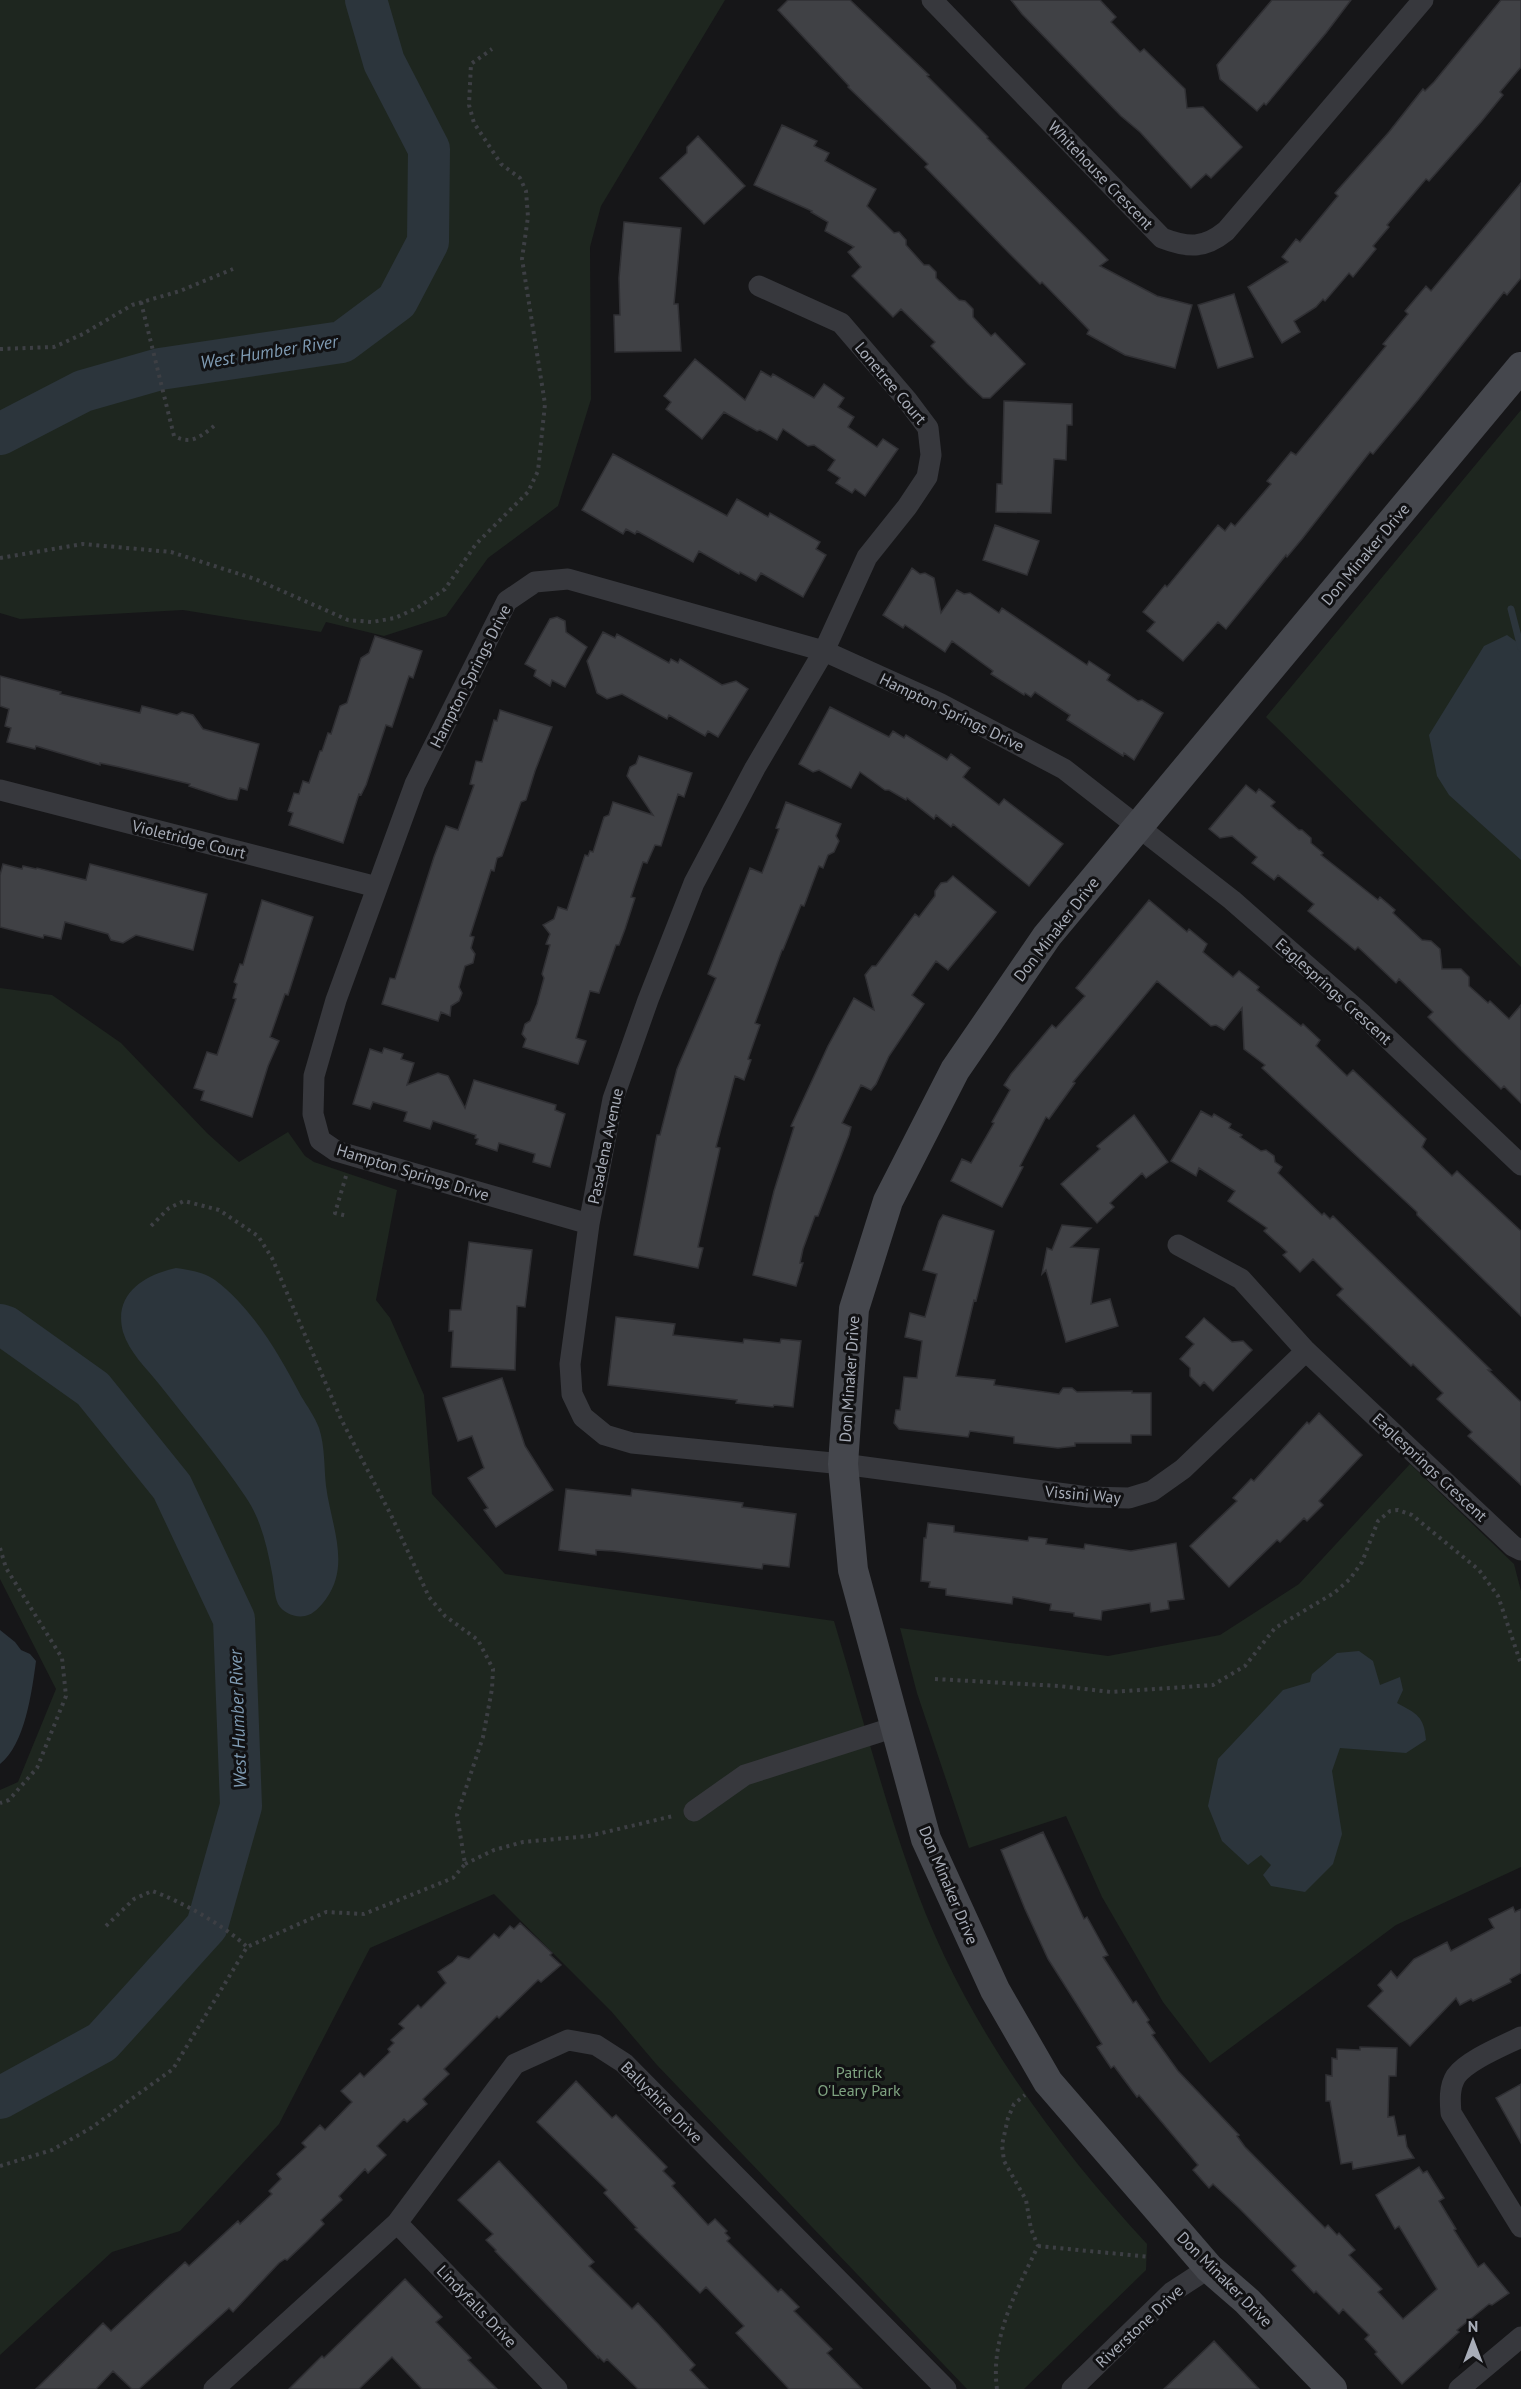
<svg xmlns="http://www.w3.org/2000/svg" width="1521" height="2389" viewBox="0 0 1521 2389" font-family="'PT Sans',sans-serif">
  <rect width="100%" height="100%" fill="#161618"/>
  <path fill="#1e261f" d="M0,0H725L601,206L590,247L591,399L558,506L488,558L446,616L384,636L326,622L321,632L183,610L20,619L0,613Z
    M1521,410V967L1266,717Z
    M0,988L52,995L121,1043L207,1133L239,1162L288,1132L305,1156L314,1162L397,1190L376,1300L390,1318L424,1395L432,1494L505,1574L834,1621C859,1704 881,1790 910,1872C958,2012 1047,2136 1147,2244L1146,2270L1024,2389H967L657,2065L611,2011L494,1894L370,1948L279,2124L180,2231L112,2252L0,2355V1790L18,1782L56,1689L0,1579Z
    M1410,1464L1514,1564L1521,1591V1867L1396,1925L1210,2063L1163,2002L1102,1897L1066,1816L969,1848L917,1693L900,1628L1108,1656L1220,1635L1299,1584Z"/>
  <path fill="#2c353c" d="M1507,635L1521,645V860L1449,795L1437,776L1429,735L1484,646Z
    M176,1268C190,1270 203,1272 215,1280C253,1309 279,1354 301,1396C307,1406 315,1417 319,1428C325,1446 324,1467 326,1486C331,1525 351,1565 326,1599C320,1607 314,1614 305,1616C295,1618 283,1613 278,1604C274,1595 274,1582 272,1573C267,1546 261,1519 245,1496C219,1457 188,1421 159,1384C147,1369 129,1352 123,1332C113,1294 144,1275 176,1268Z
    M0,1630L15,1642L21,1650L30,1654L36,1661C32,1691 25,1745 0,1764Z
    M1359,1651L1373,1661L1380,1685L1400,1677L1403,1690L1397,1703C1417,1714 1424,1716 1426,1740L1406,1753L1340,1748L1332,1771L1342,1834L1333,1864L1305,1892L1271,1886L1263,1875L1271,1865L1261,1855L1248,1865L1222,1841L1208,1806L1218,1759L1283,1690L1310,1682L1312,1674L1337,1653Z"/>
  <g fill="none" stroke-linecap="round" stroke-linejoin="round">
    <path stroke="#2c353c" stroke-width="7" d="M1511,609L1521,648"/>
    <path stroke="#2c353c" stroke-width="42" d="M0,434L83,391L160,369L342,342L397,301L428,242L429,149L384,62L366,0
      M0,1325L6,1327L93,1389L172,1487L234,1619L241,1806L207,1926L102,2042L0,2098"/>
  </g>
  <path fill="#404145" stroke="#303034" stroke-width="1.5" d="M788,0H850L929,75L927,76L988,137L987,138L1108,260L1100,266L1157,296L1192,305L1175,368L1125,355L1087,334L1089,330L1042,282L1040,284L1009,253L925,167L928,164L848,87L849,86L778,10Z
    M1011,0H1100L1116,17L1111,22L1140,52L1144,49L1185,89L1187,108L1203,107L1242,147L1211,178L1206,174L1191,188L1140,132L1121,116L1022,14Z
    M1272,0H1351L1326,33L1266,105L1264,103L1257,111L1220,79L1217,65Z
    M1501,0H1521V67L1500,92L1503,95L1481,122L1429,181L1426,179L1387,225L1389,227L1373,246L1376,249L1353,277L1349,273L1325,301L1323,299L1316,307L1294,321L1300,332L1282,343L1248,287L1288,262L1282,257L1296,239L1300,242L1338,196L1335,193L1389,132L1423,89L1425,91L1434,82Z
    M782,125L817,141L814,146L829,153L825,161L876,189L867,206L894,233L899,232L906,240V245L924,265H929L936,272V278L959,300L965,301L973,309V317L991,336L995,333L1025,364L990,398H983L968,384L931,346L935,342L901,309L893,317L852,276L861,267L848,252L854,247L825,231L828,222L811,212L812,211L754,185Z
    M698,136L745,186L704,224L660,178L687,153V147Z
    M1521,183V278L1507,295L1504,292L1418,400L1373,454L1370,452L1302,539L1287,557L1286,555L1226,629L1218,622L1183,661L1147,631L1155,622L1143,612L1165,585L1167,587L1218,525L1225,531L1231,523L1235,526L1271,484L1267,481L1291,452L1296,455L1386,346L1383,344L1408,314L1405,311L1426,286L1431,291Z
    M624,222L681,228L674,304H678L681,351L615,352L614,315H620L619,278Z
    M1234,294L1253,357L1218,368L1198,305Z
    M695,359L745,400L761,371L771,377L773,374L814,398L824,384L844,398L838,407L854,417L848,427L877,447L883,439L898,449L865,496L855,489L852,493L836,483L840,478L828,470L835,460L814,445L808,446L783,429L777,440L760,430L757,431L724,412L702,439L666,409L671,402L664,396Z
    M1004,401L1072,404V425H1067L1066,460L1054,459L1051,513L996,512L997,484H1002Z
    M613,454L727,516L737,499L768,517L770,513L820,542L816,549L826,555L803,597L761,573L756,581L740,572L739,574L699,551L693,562L637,531L635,534L626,529L623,534L582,510Z
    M995,525L1039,541L1027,575L983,560Z
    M912,568L920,574L925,573L934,578L941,613L957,590L964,594L970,593L999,613L1002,608L1087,665L1089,661L1110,675L1107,680L1138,701L1142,700L1163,713L1134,760L1124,753L1123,756L1067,720L1070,715L1035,692L1031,697L1025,693L1024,695L991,674L993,671L952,641L945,652L905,625L903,628L883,615Z
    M557,617L565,621L566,632L587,647L565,687L552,680L550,686L534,676L536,670L525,664L550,619Z
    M603,632L615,638L617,634L669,663L671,659L678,663L680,659L722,685L736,681L748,689L718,737L708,731L705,736L669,715L667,719L622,694L607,699L597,693L587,661Z
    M375,636L422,651L413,678L409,676L392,727L386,725L366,785L361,795L359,794L343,843L289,825L293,813L288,811L294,793L299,794L303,781L309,783L320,751H322L328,733L331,734L340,706L347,703L361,658L369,653Z
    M0,676L61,692L60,694L140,713L142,706L177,715L182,712L193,715L203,729L259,744L247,790L240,788L237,800L228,799L189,786L190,784L119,767L100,763V765L36,746L35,749L7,742L11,728L5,726L9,709L0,706Z
    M830,707L889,737L893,731L904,738L906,735L947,760L951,754L970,768L963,777L999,805L1004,799L1063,844L1029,886L953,824L951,827L936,815L934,819L907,798L906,800L889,790H885L860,772L851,788L819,770L813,772L799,764Z
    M500,710L552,727L535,771L526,800L521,802L502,856L497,858L494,871L491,870L470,936L474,937L471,948L475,954L473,963L465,966L459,987L462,993L459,1001L451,1006L450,1016L441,1012L438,1021L382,1004L390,978L395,979L434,857L446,826L458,830L474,785L470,784L476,761L482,762L494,720L497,721Z
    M639,756L692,773L684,797L678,794L661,846L655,845L647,863L643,862L631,897L635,898L625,929L619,945H616L599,993L590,991L576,1038L586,1041L578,1064L523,1047L526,1039L522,1034L525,1024L530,1021L537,1004L544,978L542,974L550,945L546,944L550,934L543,925L554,919L558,907L567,910L585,855L588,856L590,851L593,852L604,817L609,815L613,802L653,815L627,776L630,767L636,764Z
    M1246,785L1256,793L1259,789L1275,802L1271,806L1299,830H1302L1311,838V843L1323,853L1321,855L1378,900L1380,897L1395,910L1393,913L1422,940L1431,941L1440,949L1442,969H1461L1469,977V986L1488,1003L1490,1001L1509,1019L1521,1005V1103L1504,1086L1501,1089L1462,1051L1428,1017L1433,1012L1399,979L1396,983L1358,947L1355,950L1308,911L1314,904L1278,875L1274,880L1252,863L1257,857L1232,836L1220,838L1209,829Z
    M786,802L841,824L836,836L839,841L834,852L828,855L823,868L819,866L804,906L801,905L783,950H782L755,1023L760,1025L748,1059L751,1060L744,1080L735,1076L716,1147L720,1148L698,1247L703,1248L698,1268L634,1255L657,1135H660L677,1069L716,978L708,974L750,868L762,873L779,829L776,828Z
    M3,864L22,869L23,866L36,869L37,868L86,880L90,864L207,894L193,950L136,935L123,943L111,940L108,934L65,922L61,939L44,935L43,938L0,927V875Z
    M953,876L996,912L948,970L936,961L912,995L924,1004L889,1056L876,1084L871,1090L861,1085L842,1123L851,1127L849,1135L818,1216H815L803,1249L800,1263H803L796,1286L753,1275L774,1191L794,1127L791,1126L828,1046L854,998L874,1010L865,975L872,966H876L915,914L919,917L935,896V891L941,883L947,882Z
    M262,900L313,917L288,995L285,994L270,1037L279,1041L268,1066L252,1117L201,1100L204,1091L194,1088L207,1052L217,1055L236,999L233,998L237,984L234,982L240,964L243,965Z
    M1149,900L1187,932L1189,929L1207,944L1203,952L1233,977L1239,971L1259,987L1257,990L1301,1026L1303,1024L1320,1040L1316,1046L1347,1076L1353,1070L1426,1139L1422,1147L1452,1176L1457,1171L1521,1231V1316L1417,1215V1212L1262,1068L1265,1065L1244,1049L1242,1008L1224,1030L1216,1025L1211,1026L1157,981L1073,1082L1075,1083L1049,1119L1046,1117L1020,1166L1023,1167L1002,1207L951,1181L962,1159L971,1163L994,1123L992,1122L1010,1090L1004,1085L1011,1074L1052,1025L1056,1028L1085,996L1076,988Z
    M384,1048L403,1054L401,1059L414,1063L407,1085L438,1073L448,1076L465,1108L474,1080L556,1105L555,1110L565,1114L550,1167L533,1162L535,1154L499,1143L497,1151L476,1144L478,1139L475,1138L476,1135L433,1121L430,1129L404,1121L407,1112L373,1102L370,1109L353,1104L370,1049L382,1053Z
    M1201,1111L1212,1117L1214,1114L1231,1124L1229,1128L1242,1135L1240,1137L1261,1151L1266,1150L1274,1156L1275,1162L1282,1167L1278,1173L1322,1215L1324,1213L1330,1219L1333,1216L1491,1370H1488L1521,1402V1485L1468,1436L1472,1432L1437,1399L1443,1393L1413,1364L1411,1366L1337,1295L1343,1289L1313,1259L1300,1272L1283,1255L1287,1252L1264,1231L1267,1228L1228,1201L1235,1191L1199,1168L1196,1176L1171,1161Z
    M1134,1115L1168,1162L1146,1178L1142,1173L1110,1203L1114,1207L1097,1223L1061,1184L1100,1149L1097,1146Z
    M943,1215L994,1231L976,1301L974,1300L956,1376L995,1380L994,1385L1059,1394L1063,1388H1072L1077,1392L1132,1391V1393H1151V1435H1131V1443H1075V1446L1058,1448L1014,1443V1437L970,1431L968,1437L899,1429L894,1423L896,1410H900L904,1377L917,1378L922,1341L905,1337L910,1313L925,1317L937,1274L923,1270L939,1221Z
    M1062,1225L1091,1228L1071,1247L1099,1249L1091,1304L1110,1299L1118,1326L1066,1342L1046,1270L1042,1274L1047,1248L1052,1250Z
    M469,1242L532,1250L525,1307L517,1306L515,1370L451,1367L453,1331H449L450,1310H461Z
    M616,1317L675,1324L673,1335L743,1343L744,1339L780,1343L781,1339L801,1341L793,1407L774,1405L773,1407L736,1403L737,1400L608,1385Z
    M1204,1318L1232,1342L1243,1341L1252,1350L1213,1391L1204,1382L1200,1386L1190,1376V1368L1180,1359L1194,1344L1186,1337Z
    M502,1378L525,1446L553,1490L496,1527L484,1510L488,1508L468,1478L484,1468L472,1436L458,1441L443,1398Z
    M1319,1413L1362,1455L1319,1501L1323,1505L1307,1521L1304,1518L1280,1542L1277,1540L1229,1587L1190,1546L1237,1501L1233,1498L1251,1479L1254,1481L1307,1422L1309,1424Z
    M566,1489L631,1496L632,1489L743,1503L742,1507L796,1514L789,1567L763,1564L762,1569L613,1551L596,1550V1555L559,1550Z
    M928,1523L954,1526V1532L1028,1541L1029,1537L1047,1539L1046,1544L1084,1549L1085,1544L1131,1551L1176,1543L1184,1599L1168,1601L1169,1609L1151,1612L1150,1603L1102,1611L1101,1620L1074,1616V1613L1050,1610L1051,1604L1013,1597L1012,1604L946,1595V1589L929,1587L930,1582L921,1581L924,1538H926Z
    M1043,1832L1084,1919L1087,1917L1108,1955L1103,1957L1133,2003L1136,2001L1149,2020L1147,2022L1155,2033L1152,2035L1178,2071L1239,2135L1237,2136L1245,2147L1325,2228L1328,2225L1337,2235L1339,2233L1355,2250L1349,2255L1382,2289L1378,2292L1403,2319L1437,2289L1399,2226L1395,2229L1376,2195L1419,2167L1423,2173L1427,2171L1444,2198L1439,2201L1456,2229L1454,2230L1478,2267L1484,2263L1509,2293L1492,2305L1489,2304L1457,2330L1459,2332L1402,2384L1375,2354L1377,2352L1365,2339L1369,2335L1343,2309L1339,2314L1316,2291L1314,2293L1292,2270L1296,2266L1240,2209L1213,2184L1209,2188L1193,2170L1198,2165L1139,2095L1137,2097L1114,2066L1111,2068L1097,2047L1102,2044L1048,1959L1025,1909L1001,1850Z
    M1513,1907L1515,1912L1521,1909V1973L1510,1979L1511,1982L1473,2001L1471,1999L1460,2005L1456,1998L1410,2046L1368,2006L1383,1991L1378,1985L1391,1971L1397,1978L1414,1959L1447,1942L1451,1951L1494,1928L1489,1919Z
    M520,1923L552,1953L550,1955L561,1965L541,1982L538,1980L499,2018L497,2016L444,2069L449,2074L423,2099L427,2104L407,2122L404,2119L377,2146L386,2155L368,2173L365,2169L339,2196L342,2200L321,2220L324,2224L306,2242L287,2260L285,2259L279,2263L233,2312L229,2308L139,2389H132L113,2371L96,2389H36L103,2323L111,2331L185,2262L189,2266L238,2221L240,2224L272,2194L269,2191L281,2179L277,2174L306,2147L302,2143L320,2125L325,2130L352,2102L341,2091L360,2073L364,2077L390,2052L388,2049L394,2043L391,2040L404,2028L399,2024L418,2005L421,2008L446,1983L438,1972L453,1962L458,1956L469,1959L494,1934L499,1938L510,1926L514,1929Z
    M1360,2047L1397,2048L1396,2076H1389L1388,2117L1394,2116L1398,2136L1405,2135L1407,2147L1414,2158L1353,2169L1352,2162L1341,2164L1330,2101H1326V2075L1332,2076V2058L1337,2059V2049L1360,2050Z
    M576,2081L612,2118L616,2115L667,2167L663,2171L675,2183L672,2186L708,2225L715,2219L727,2231L725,2233L730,2238L727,2241L778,2292L781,2289L799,2307L794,2311L832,2349L827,2353L862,2389H789L736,2333L744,2326L706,2287L700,2293L635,2229L637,2228L604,2193L607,2190L537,2122Z
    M1521,2084V2143L1496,2098Z
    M499,2161L594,2262L589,2266L632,2309L638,2303L659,2325L695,2365L690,2370L708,2389H638L607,2359L604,2362L598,2356V2358L495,2251L496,2250L486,2240L493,2234L458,2200Z
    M405,2279L442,2317L436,2322L471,2358L468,2360L497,2389H422L392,2357L359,2389H289L322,2356L324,2358Z
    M1214,2341L1259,2389H1164Z"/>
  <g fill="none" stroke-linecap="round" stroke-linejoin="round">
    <path stroke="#3d3f44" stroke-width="4" stroke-dasharray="3 4.5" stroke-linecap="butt" d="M141,302L174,436C191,445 200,437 214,426
      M0,349L54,347L83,334L132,305L180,291L233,269
      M0,558L83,544L171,552L255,579L348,620L372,622L395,618L417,608L445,589L476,544L528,492L538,471L545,404L522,259L528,217L526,191L520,178L501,164L474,123L469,105L471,64L492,49
      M346,1176L335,1213L347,1216
      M0,1548L6,1568L62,1658L66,1696L37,1768L9,1800L0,1803
      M935,1679L1059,1686L1111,1692L1213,1685L1245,1666L1275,1628L1334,1593L1350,1579L1362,1562L1378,1521L1390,1511L1398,1510L1412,1515L1479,1570L1498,1596L1521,1664
      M465,1864L494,1850L523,1842L589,1836L673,1816
      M106,1926L134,1899L152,1891C181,1901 225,1926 247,1947
      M0,2166L52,2150L91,2128L173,2069L247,1947L326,1912L364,1914L453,1878L465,1864L457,1815L483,1737L492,1689L493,1669L478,1640L445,1616L429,1597L391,1515L341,1419L272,1258L258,1236L219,1210L184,1201L169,1208L150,1227
      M1038,2246L1150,2257
      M997,2389C990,2338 1017,2290 1038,2246L1031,2229L1026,2200L1004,2161L1002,2145L1008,2118L1014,2104L1025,2095"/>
    <path stroke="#37383d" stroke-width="21" d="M932,0L1162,238C1188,248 1204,249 1226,231L1423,0
      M759,286L841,323L907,400L928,428L931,455L927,477L907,507L867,557L824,651L755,768L694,883L648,1000L613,1099L589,1224L570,1364L572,1394L583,1417L605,1435L632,1443L843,1464L1088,1497L1129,1498L1152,1491L1183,1469L1306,1351
      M0,790L377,887
      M589,1224L336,1151L320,1140L313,1114L314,1076L336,1000L415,784L507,601L535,582L568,579L824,651L939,703L1064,769L1232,900L1363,1015L1521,1165
      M1178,1245L1241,1279L1306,1351L1513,1546L1521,1550
      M694,1811L745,1775L895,1727
      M1521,2037C1503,2046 1468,2060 1456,2076C1449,2087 1450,2101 1451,2113L1521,2227
      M397,2223L557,2389
      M214,2389L397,2223L515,2064L568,2040L596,2045L624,2063L946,2389
      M1072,2389L1172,2292L1209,2268
      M1459,2389L1521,2337"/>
    <path stroke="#45474d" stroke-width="30" d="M1332,2389L1247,2301L1209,2268L1048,2082L995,1990L926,1839L853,1570L843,1464L854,1309L888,1201L955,1070L1047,936L1521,367"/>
  </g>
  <g text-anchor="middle" stroke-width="6" stroke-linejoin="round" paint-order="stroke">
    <g font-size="16" fill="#a8adb8" stroke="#111113">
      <text transform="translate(1101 175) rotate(46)" y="6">Whitehouse Crescent</text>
      <text transform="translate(891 383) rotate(50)" y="6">Lonetree Court</text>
      <text transform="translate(1365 554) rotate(-50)" y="6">Don Minaker Drive</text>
      <text transform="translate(470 676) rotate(-63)" y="6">Hampton Springs Drive</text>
      <text transform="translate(952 712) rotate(26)" y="6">Hampton Springs Drive</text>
      <text transform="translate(189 839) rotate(14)" y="6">Violetridge Court</text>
      <text transform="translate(1056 929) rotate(-52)" y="6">Don Minaker Drive</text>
      <text transform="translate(1334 991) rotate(42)" y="6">Eaglesprings Crescent</text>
      <text transform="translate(605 1146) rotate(-78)" y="6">Pasadena Avenue</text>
      <text transform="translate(413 1172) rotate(17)" y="6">Hampton Springs Drive</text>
      <text transform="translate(849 1379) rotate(-86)" y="6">Don Minaker Drive</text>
      <text transform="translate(1430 1467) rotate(43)" y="6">Eaglesprings Crescent</text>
      <text transform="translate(1083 1494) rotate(5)" y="6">Vissini Way</text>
      <text transform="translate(949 1885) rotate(67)" y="6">Don Minaker Drive</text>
      <text transform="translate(662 2102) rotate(45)" y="6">Ballyshire Drive</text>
      <text transform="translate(1225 2279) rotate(45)" y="6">Don Minaker Drive</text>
      <text transform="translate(477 2306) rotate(46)" y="6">Lindyfalls Drive</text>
      <text transform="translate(1139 2326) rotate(-43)" y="6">Riverstone Drive</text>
    </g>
    <g font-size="16" fill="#7fa381" stroke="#111113">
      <text x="859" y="2078">Patrick<tspan x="859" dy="18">O'Leary Park</tspan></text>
    </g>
    <g font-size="18" font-style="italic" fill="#7f9bb3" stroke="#111113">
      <text transform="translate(269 352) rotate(-9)" y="6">West Humber River</text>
      <text transform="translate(238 1719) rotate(-92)" y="6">West Humber River</text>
    </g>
  </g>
  <g transform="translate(1473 2341)" stroke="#111113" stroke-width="4.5" paint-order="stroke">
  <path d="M0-4.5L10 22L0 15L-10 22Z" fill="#a8adb8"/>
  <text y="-9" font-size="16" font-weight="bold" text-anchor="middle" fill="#a8adb8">N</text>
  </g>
</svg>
